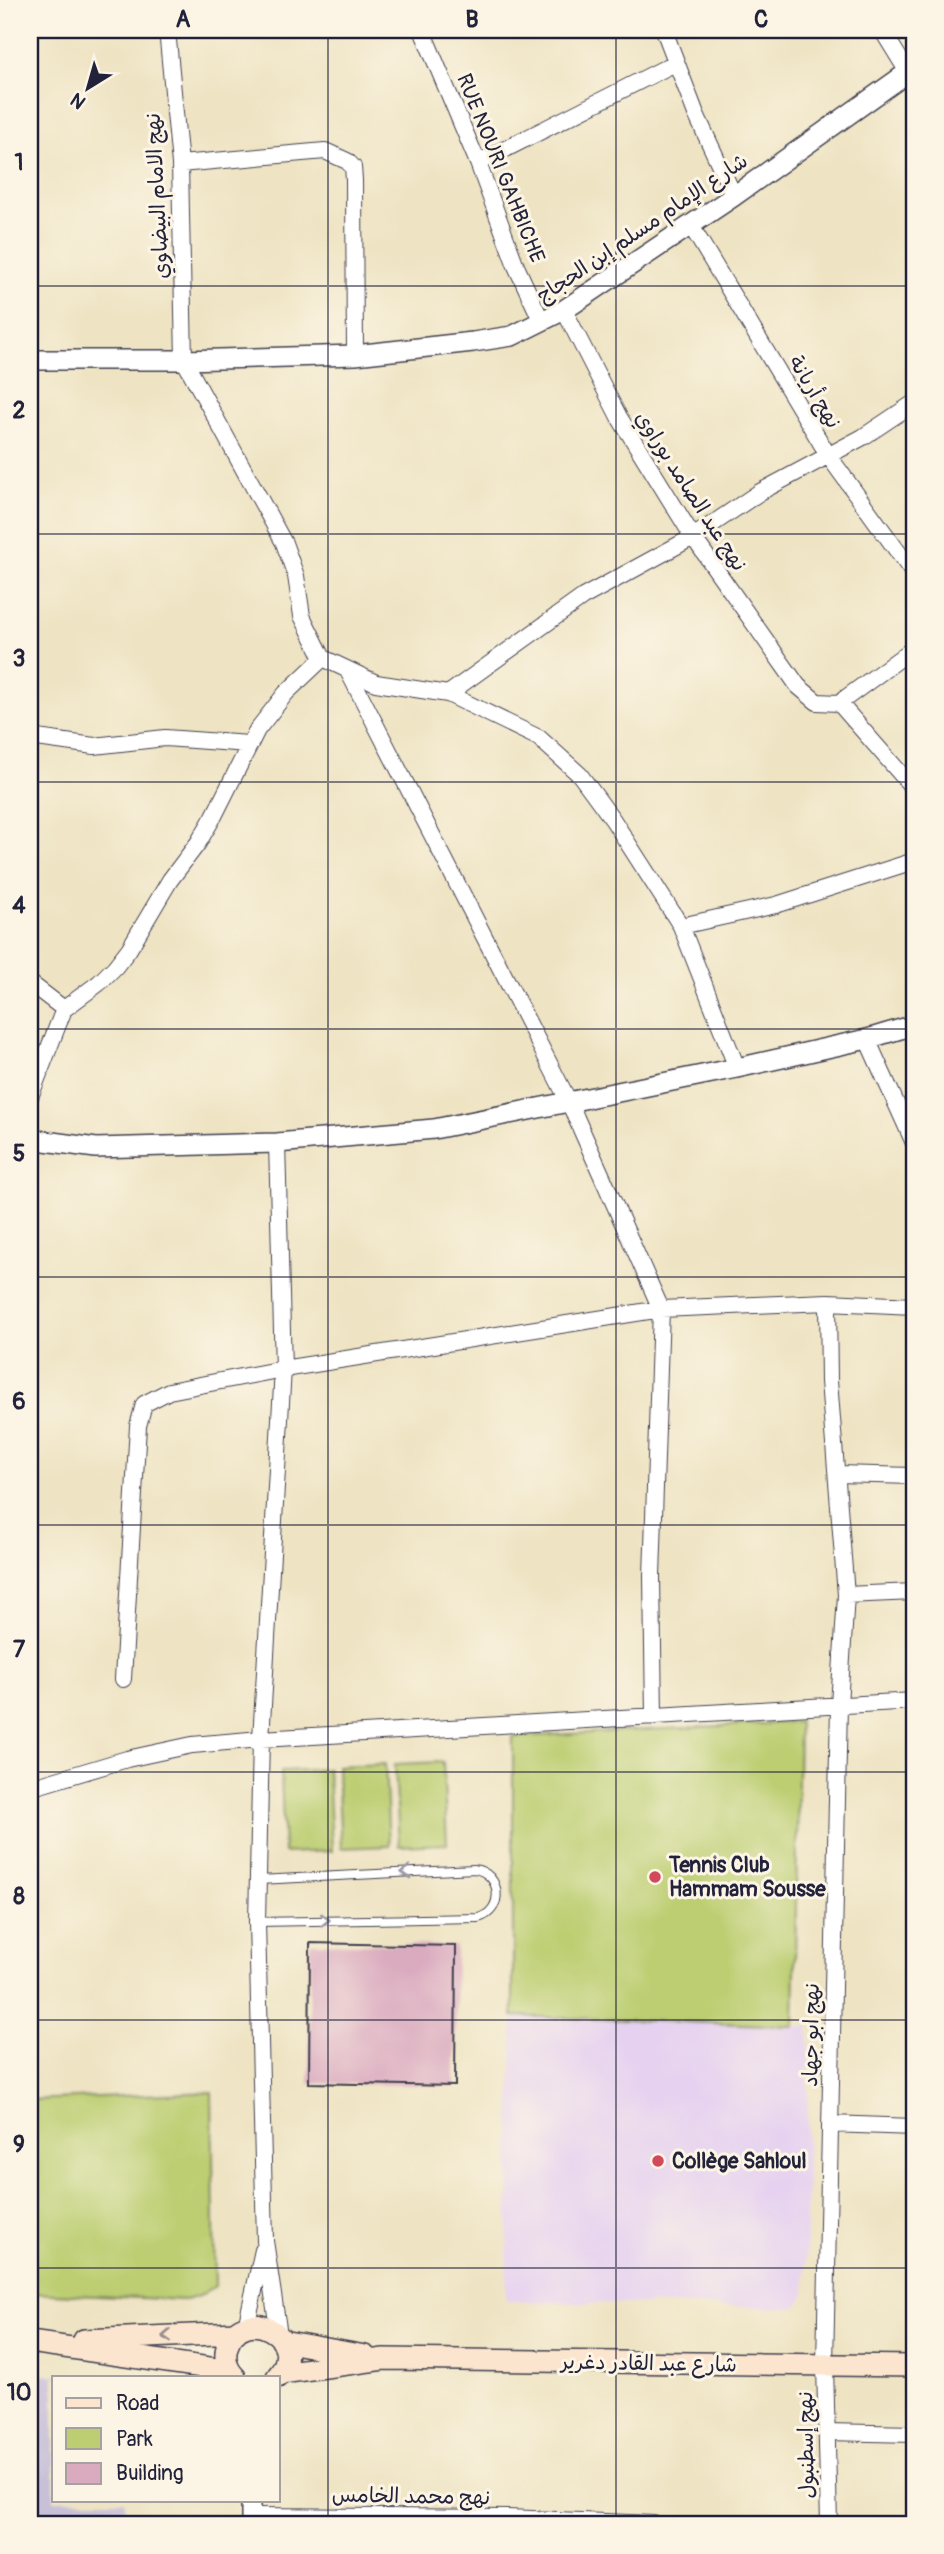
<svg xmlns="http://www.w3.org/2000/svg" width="944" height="2554" viewBox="0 0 944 2554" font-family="Pangolin,'Playpen Sans Arabic',sans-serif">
  <rect width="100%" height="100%" fill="#fcf5e5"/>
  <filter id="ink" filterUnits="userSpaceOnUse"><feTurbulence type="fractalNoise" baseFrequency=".0143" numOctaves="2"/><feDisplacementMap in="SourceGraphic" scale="14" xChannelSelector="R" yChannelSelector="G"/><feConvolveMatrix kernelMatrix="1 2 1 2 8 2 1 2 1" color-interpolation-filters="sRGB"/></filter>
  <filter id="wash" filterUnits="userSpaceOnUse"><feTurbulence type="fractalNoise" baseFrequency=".00686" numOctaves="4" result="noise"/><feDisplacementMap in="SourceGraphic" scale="28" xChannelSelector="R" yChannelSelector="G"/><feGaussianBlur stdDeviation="1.57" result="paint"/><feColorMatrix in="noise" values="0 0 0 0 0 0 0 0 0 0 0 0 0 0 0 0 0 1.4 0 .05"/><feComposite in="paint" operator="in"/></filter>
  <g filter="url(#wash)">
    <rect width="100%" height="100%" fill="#eee3c2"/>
    <path fill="#e6d2f0" d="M513,2016L809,2027L805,2294L798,2305L791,2308L506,2301Z"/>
    <path fill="#c8bfd8" d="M30,2375L119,2377H54V2500H124L125,2524H30Z"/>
    <path fill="#bcce71" stroke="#6f7856" stroke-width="2" d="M799,1722L794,2026L513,2016V1737Z
      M443,1762L447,1844L399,1846L395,1764Z
      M385,1764L389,1846L341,1848L337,1766Z
      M328,1769L332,1851L284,1853L281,1771Z
      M212,2092L215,2286L199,2296L185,2300L30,2293V2100Z"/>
    <g id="blocks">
      <path fill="#daaabf" d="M310,1943L456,1946L455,2086L309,2083Z"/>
    </g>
  </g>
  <g filter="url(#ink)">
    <use href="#blocks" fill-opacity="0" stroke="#413f4f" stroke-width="2"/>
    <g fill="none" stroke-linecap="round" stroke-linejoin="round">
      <g stroke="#413f4f" stroke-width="10">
        <path id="service" d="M257,1922L478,1918C505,1911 502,1873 474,1869L259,1880"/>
      </g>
      <g stroke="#413f4f" stroke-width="18">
        <path id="minor" d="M167,30L180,164L184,360L284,543L296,576L302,616L323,658L376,683L448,694L539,738L580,775L613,820L681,926L737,1068
          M422,30L478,163L516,266L542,322
          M664,30L696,114L734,196
          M882,30L914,82
          M478,163L675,63
          M180,164L325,151L347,161L353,167L354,180L355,355
          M690,224L828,455L914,574
          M564,310L619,417L693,537L798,686L817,702L839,703L914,648
          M347,669L569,1102L661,1309L652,1576L654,1717
          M448,694L583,597L693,537L760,492L863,437L914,403
          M839,703L914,789
          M30,737L94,746L165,738L249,744
          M681,926L776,905L914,861
          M30,983L64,1009
          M867,1039L914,1143
          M30,1097L64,1009L99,983L115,967L129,949L170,880L198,843L214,816L257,730L286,693L323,658
          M828,1302L829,1381L846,1595L839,1705L825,2365L829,2524
          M837,1474L914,1476
          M846,1595L914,1592
          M123,1679L138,1426L144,1404L169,1391L283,1369L661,1309L828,1302L914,1306
          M30,1788L127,1759L192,1745L261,1739L283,1369L277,1143
          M830,2124L914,2127
          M246,2327L263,2250
          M279,2335L265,2241L257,1922L261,1739L914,1701
          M827,2432L914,2434
          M251,2516L507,2518L654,2524"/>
      </g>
      <g stroke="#413f4f" stroke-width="22">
        <path id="tertiary" d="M30,360H184L355,355L473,342L512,336L564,310L734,196L914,68
          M30,1139L96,1148L277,1143L434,1129L737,1068L867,1039L914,1025
          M251,2524V2500"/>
      </g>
      <g stroke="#413f4f" stroke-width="24">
        <path id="secondary" d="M84,2340L236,2333
          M282,2341L365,2356
          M30,2342L230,2371
          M281,2373L384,2359L914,2366
          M235,2377C227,2369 224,2358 227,2347C241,2301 312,2337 277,2377"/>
      </g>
      <use href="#service" stroke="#fff" stroke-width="8"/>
      <use href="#minor" stroke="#fff" stroke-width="16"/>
      <use href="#tertiary" stroke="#fff" stroke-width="19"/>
      <use href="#secondary" stroke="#fbe5cf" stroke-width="21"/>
    </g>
    <defs><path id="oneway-chevron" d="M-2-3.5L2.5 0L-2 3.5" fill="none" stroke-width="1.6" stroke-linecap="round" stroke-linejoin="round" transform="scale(1.75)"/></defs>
    <g stroke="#9c9ca7">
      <use href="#oneway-chevron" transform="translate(406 1872) rotate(177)"/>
      <use href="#oneway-chevron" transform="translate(325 1920) rotate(-1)"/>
    </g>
    <use stroke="#998d8c" href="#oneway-chevron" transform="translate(167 2336) rotate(177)"/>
  </g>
  <path fill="none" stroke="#22223b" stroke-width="2" stroke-opacity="0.55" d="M328,30V2524M616,30V2524M30,286H914M30,534H914M30,782H914M30,1029H914M30,1277H914M30,1525H914M30,1772H914M30,2020H914M30,2268H914"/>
  <g fill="#d1495b" stroke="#fcf5e5" stroke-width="2.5">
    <circle cx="655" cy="1877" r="7"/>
    <circle cx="658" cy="2161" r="7"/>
  </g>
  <g text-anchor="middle" stroke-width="6" stroke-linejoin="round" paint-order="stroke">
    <g font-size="21" fill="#22223b" stroke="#fcf5e5">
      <text transform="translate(501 168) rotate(68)" y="7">RUE NOURI GAHBICHE</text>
      <text transform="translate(157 196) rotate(-93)" y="7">نهج الامام البيضاوي</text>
      <text transform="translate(642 228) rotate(-34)" y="7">شارع اﻹمام مسلم إبن الحجاج</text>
      <text transform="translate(815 392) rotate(59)" y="7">نهج أريانة</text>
      <text transform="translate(691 491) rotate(57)" y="7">نهج عبد الصامد بوراوي</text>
      <text transform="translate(811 2035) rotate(-89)" y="7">نهج ابو جهاد</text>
      <text transform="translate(649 2363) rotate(1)" y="7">شارع عبد القادر دغرير</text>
      <text transform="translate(806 2445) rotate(-91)" y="7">نهج إسطنبول</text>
      <text transform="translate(411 2496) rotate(1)" y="7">نهج محمد الخامس</text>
    </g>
    <g font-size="21" font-weight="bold" fill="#22223b" stroke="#fcf5e5" text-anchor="start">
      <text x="669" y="1872">Tennis Club<tspan x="669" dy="24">Hammam Sousse</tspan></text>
      <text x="672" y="2168">Collège Sahloul</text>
    </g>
  </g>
  <rect width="944" height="2554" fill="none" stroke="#fcf5e5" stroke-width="77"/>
  <rect x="52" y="2376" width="228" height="126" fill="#fcf5e5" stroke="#a5a1a1" stroke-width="2"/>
  <rect x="66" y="2398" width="35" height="10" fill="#fbe5cf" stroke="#a5a1a1" stroke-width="2"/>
  <text x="116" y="2410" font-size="21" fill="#22223b">Road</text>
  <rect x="66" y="2428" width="35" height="21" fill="#bcce71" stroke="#a5a1a1" stroke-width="2"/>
  <text x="116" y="2446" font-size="21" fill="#22223b">Park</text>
  <rect x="66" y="2463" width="35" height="21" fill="#daaabf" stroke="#a5a1a1" stroke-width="2"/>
  <text x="116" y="2480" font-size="21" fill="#22223b">Building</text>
  <g transform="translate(88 88) rotate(217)" stroke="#fcf5e5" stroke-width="5" paint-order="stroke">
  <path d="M0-5L12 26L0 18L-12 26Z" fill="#22223b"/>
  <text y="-10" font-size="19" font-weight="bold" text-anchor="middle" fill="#22223b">N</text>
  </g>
  <rect x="38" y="38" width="868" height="2478" fill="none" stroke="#22223b" stroke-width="2.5"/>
  <g font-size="23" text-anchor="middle" font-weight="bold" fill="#22223b">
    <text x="183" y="27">A</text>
    <text x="472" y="27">B</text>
    <text x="761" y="27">C</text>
    <text x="19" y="170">1</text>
    <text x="19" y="418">2</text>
    <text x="19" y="666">3</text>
    <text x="19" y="913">4</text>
    <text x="19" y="1161">5</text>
    <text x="19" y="1409">6</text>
    <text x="19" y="1657">7</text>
    <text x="19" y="1904">8</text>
    <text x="19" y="2152">9</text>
    <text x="19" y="2400">10</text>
  </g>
</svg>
